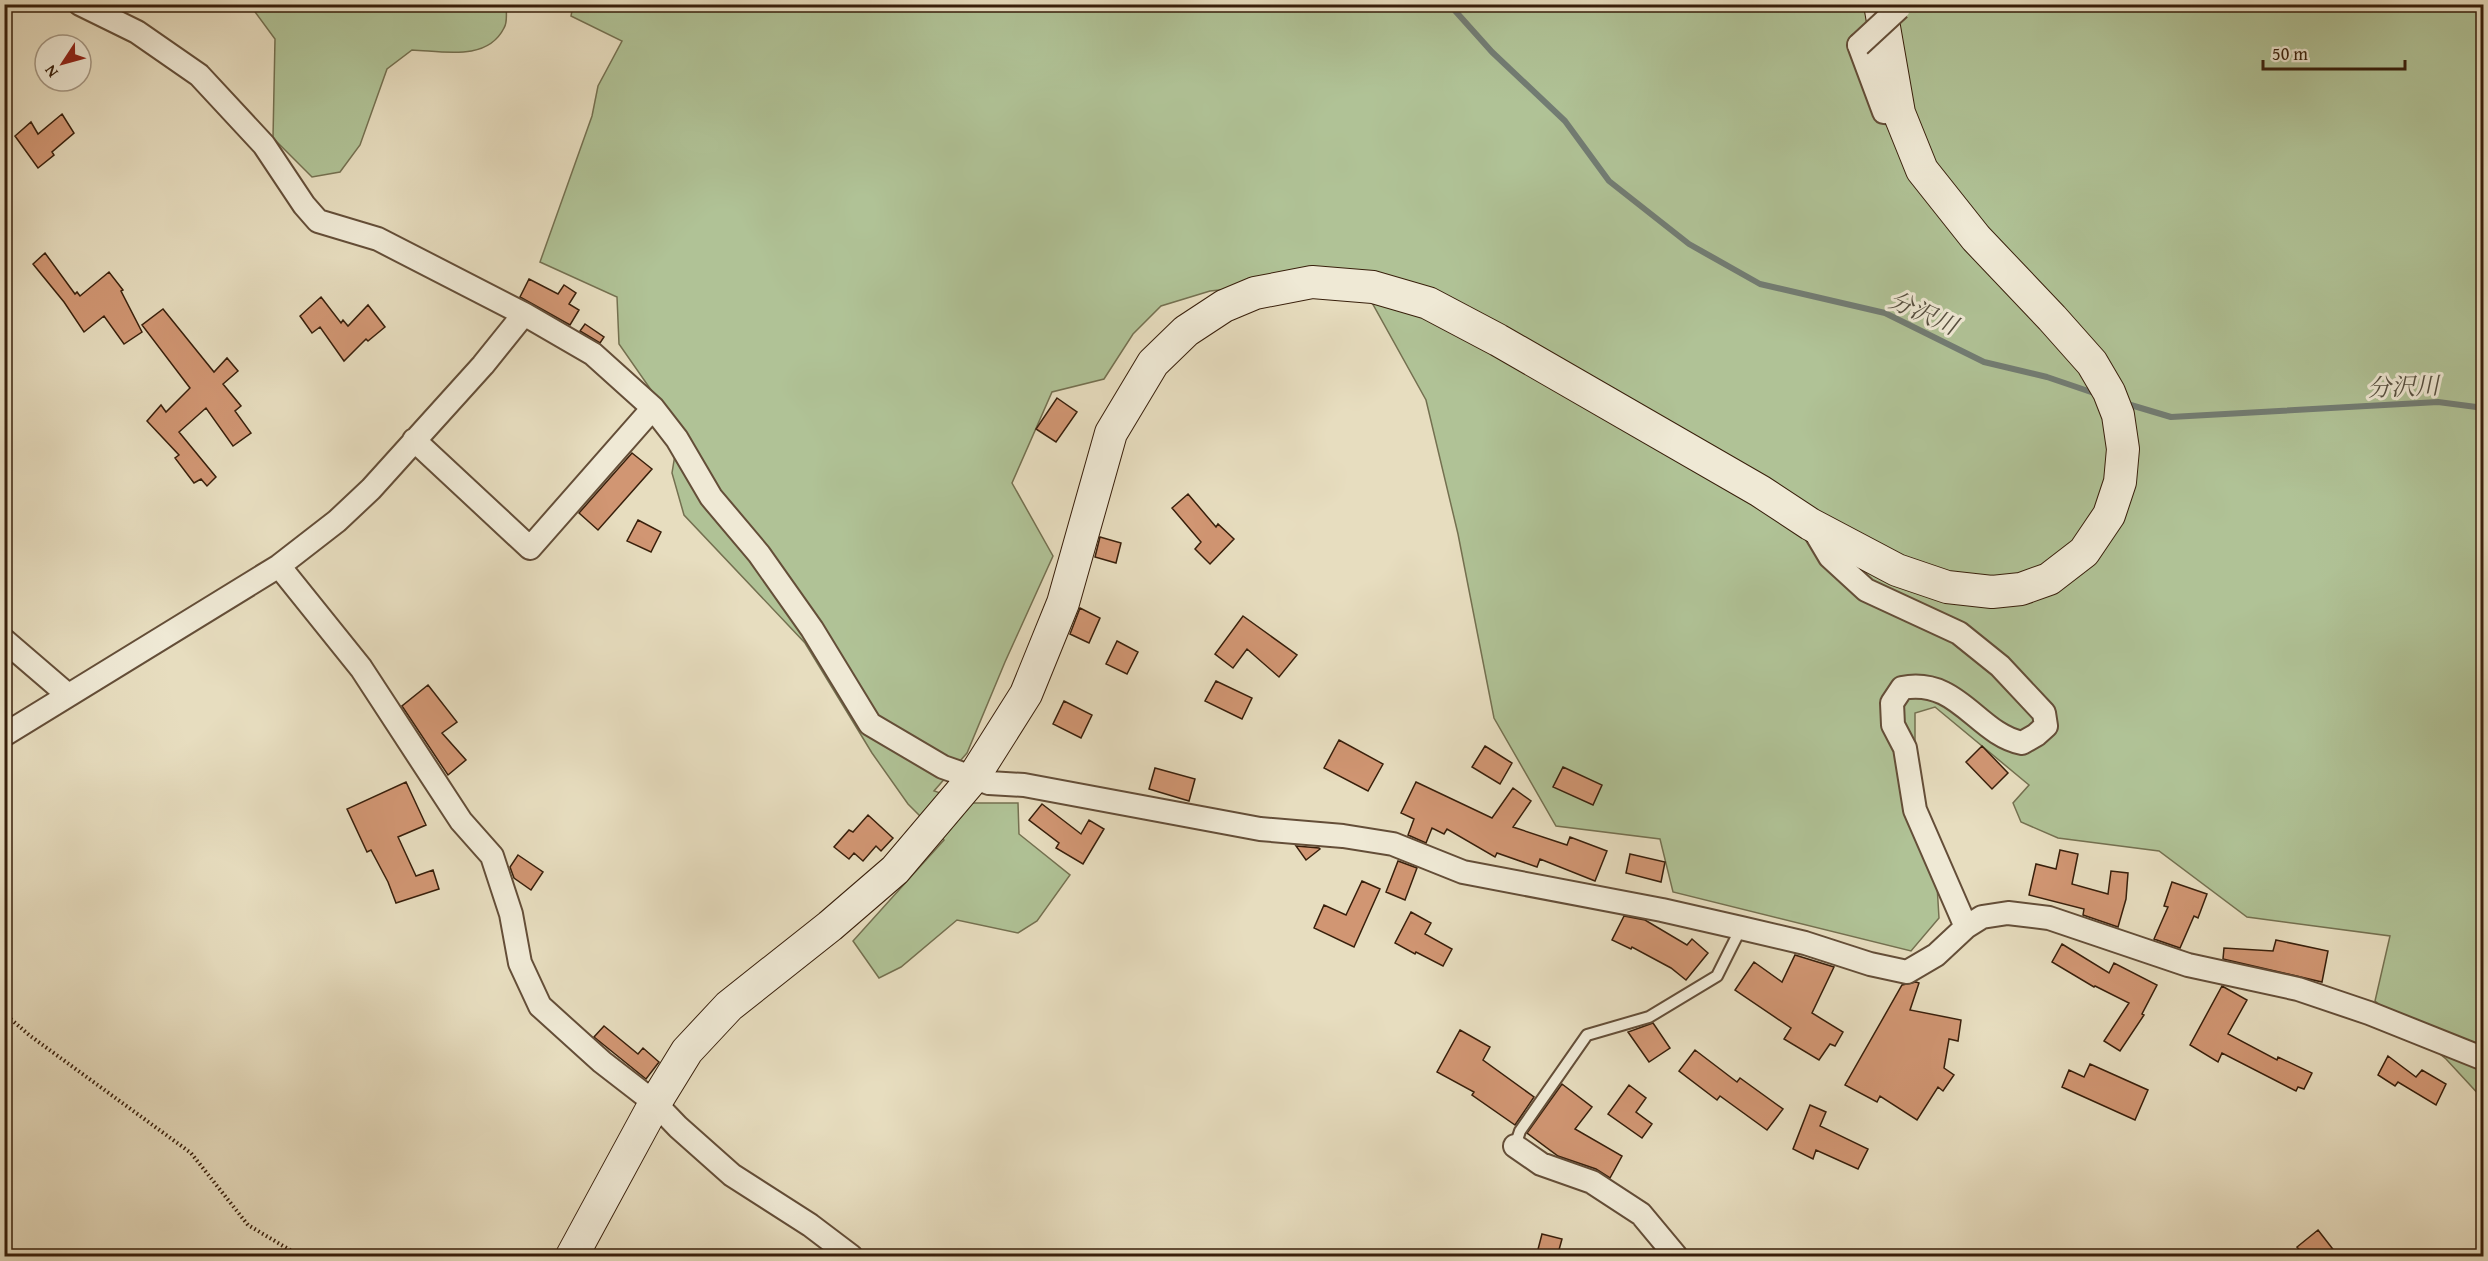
<svg xmlns="http://www.w3.org/2000/svg" width="2488" height="1261" viewBox="0 0 2488 1261" font-family="'Gentium Book Plus','Noto Serif JP',serif">
  <rect width="100%" height="100%" fill="#e7ddbf"/>
  <filter id="stains"><feTurbulence type="fractalNoise" baseFrequency=".00333" numOctaves="4"/><feColorMatrix values="0 0 0 0 .2 0 0 0 0 .09 0 0 0 0 .02 0 0 0 .5 -.17"/></filter>
  <radialGradient id="worn" r=".72"><stop offset=".6" stop-color="#630" stop-opacity="0"/><stop offset="1" stop-color="#630" stop-opacity=".3"/></radialGradient>
  <path fill="#b0c296" stroke="#747050" stroke-width="1.5" d="M250,5H506C506,11 508,22 504,28C487,62 442,51 412,50L387,69L360,145L340,172L312,177L273,138L275,39Z
    M573,5H2483V1099L2446,1059L2375,1001L2390,936L2247,917L2159,851L2058,838L2021,822L2013,803L2029,785L1935,707L1915,713V757L1937,885L1939,918L1911,951L1673,892L1660,839L1556,826L1494,718L1458,534L1426,400L1371,301L1351,276L1210,291L1161,306L1133,334L1104,379L1052,392L1012,483L1053,556L1005,662L967,753L934,791L971,803H1018L1019,834L1070,875L1037,921L1018,933L957,920L901,967L879,978L853,941L944,840L908,804L872,753L805,643L684,515L672,473L679,430L619,344L617,297L540,262L592,116L598,86L622,41L571,16Z"/>
  <g fill="none" stroke-linecap="round" stroke-linejoin="round">
    <path stroke="#727c73" stroke-width="6" d="M1449,4L1492,52L1565,121L1609,181L1689,244L1760,284L1885,313L1984,362L2047,377L2097,394
      M2124,403L2171,417L2438,402L2484,408"/>
  </g>
  <path fill="#d19673" stroke="#381f0b" stroke-width="1.5" d="M62,114L74,133L52,152L54,155L38,168L15,136L31,122L38,134Z
    M45,253L75,294L77,292L80,296L109,272L123,290L121,291L142,332L124,344L104,316L84,332L64,302L33,264Z
    M529,279L558,294L564,285L576,293L569,304L579,310L570,325L520,297Z
    M321,297L341,323L343,320L348,326L368,305L385,327L368,341L366,339L344,361L320,327L312,333L300,316Z
    M163,309L214,372L227,358L238,371L223,384L241,406L235,411L251,433L233,446L206,408L179,432L216,477L207,486L201,479L194,483L175,458L179,455L147,421L161,405L166,412L190,388L142,325Z
    M585,324L604,337L600,343L580,331Z
    M1057,398L1077,412L1056,442L1036,429Z
    M632,453L652,469L598,530L579,513Z
    M1188,494L1216,527L1218,524L1234,539L1210,564L1195,549L1201,542L1172,508Z
    M638,520L661,532L651,552L627,541Z
    M1100,537L1121,543L1116,563L1095,557Z
    M1080,608L1100,618L1089,643L1070,634Z
    M1243,616L1297,655L1279,677L1247,649L1233,668L1215,654Z
    M1117,641L1138,652L1127,674L1106,664Z
    M1216,681L1252,698L1242,719L1205,701Z
    M428,685L457,722L442,733L466,760L448,775L402,706Z
    M1064,701L1092,715L1081,738L1053,724Z
    M1339,740L1383,764L1368,791L1324,768Z
    M1485,746L1512,763L1500,784L1472,767Z
    M1982,746L2008,773L1992,789L1966,762Z
    M1563,767L1602,785L1593,805L1553,787Z
    M1155,768L1195,779L1189,801L1149,789Z
    M406,782L426,825L398,837L416,876L433,870L439,889L396,903L388,882L371,850L367,852L347,809Z
    M1416,782L1492,818L1513,788L1531,801L1513,827L1567,845L1570,837L1607,851L1595,881L1540,859L1537,867L1497,853L1495,857L1447,829L1444,834L1432,828L1426,843L1408,835L1414,819L1401,813Z
    M1042,804L1081,834L1089,820L1104,829L1083,864L1056,848L1059,843L1029,820Z
    M868,815L893,838L881,851L876,846L863,861L854,853L849,859L834,847L849,830L853,832Z
    M1296,846L1319,848L1320,849L1306,860Z
    M2060,850L2078,854L2072,884L2108,894L2111,871L2128,873L2126,899L2118,927L2083,915L2084,909L2029,895L2036,864L2056,869Z
    M1630,854L1665,862L1661,882L1626,873Z
    M518,855L543,872L531,890L514,878L510,867Z
    M1398,861L1417,868L1405,900L1386,892Z
    M1362,881L1380,889L1354,947L1314,928L1324,905L1346,915Z
    M2172,882L2207,894L2198,918L2194,916L2180,948L2154,939L2168,907L2164,906Z
    M1411,912L1431,923L1425,934L1452,949L1443,966L1416,952L1415,954L1395,943Z
    M1624,916L1645,920L1687,945L1692,939L1708,953L1686,980L1671,968L1632,947L1631,949L1612,940Z
    M2276,940L2328,951L2322,982L2223,959L2224,948L2273,951Z
    M2062,944L2109,973L2114,963L2157,985L2142,1014L2144,1015L2120,1051L2104,1041L2129,1003L2095,986L2094,987L2052,962Z
    M1795,955L1834,967L1812,1013L1843,1032L1835,1046L1830,1044L1819,1060L1784,1039L1791,1028L1735,990L1754,962L1782,982Z
    M1916,982L1919,983L1910,1010L1961,1020L1958,1041L1949,1039L1944,1068L1954,1075L1943,1091L1938,1087L1917,1120L1880,1096L1877,1102L1845,1085L1902,985Z
    M2222,986L2247,1000L2228,1034L2277,1060L2278,1057L2312,1073L2304,1089L2298,1087L2296,1091L2222,1053L2218,1062L2190,1045Z
    M1653,1023L1670,1048L1649,1062L1628,1032Z
    M604,1026L638,1054L643,1048L659,1062L646,1079L594,1037Z
    M1460,1030L1490,1047L1483,1060L1534,1097L1515,1125L1472,1095L1474,1092L1437,1072Z
    M1695,1050L1737,1082L1740,1078L1783,1109L1767,1130L1720,1096L1717,1100L1679,1071Z
    M2388,1056L2416,1077L2422,1070L2446,1084L2436,1105L2398,1082L2395,1086L2378,1075Z
    M2090,1064L2148,1090L2135,1120L2062,1087L2069,1070L2084,1077Z
    M1562,1084L1592,1107L1575,1129L1622,1156L1610,1178L1596,1169L1558,1156L1527,1133Z
    M1629,1085L1646,1098L1636,1112L1652,1124L1642,1138L1608,1114Z
    M1810,1105L1826,1112L1820,1126L1868,1149L1858,1169L1816,1150L1813,1159L1793,1149Z
    M2318,1230L2339,1257H2305L2297,1247Z
    M1542,1234L1562,1239L1557,1257H1536Z"/>
  <g fill="none" stroke-linecap="round" stroke-linejoin="round">
    <g stroke="#644e38" stroke-width="14">
      <path id="lane" d="M1515,1146L1520,1131L1587,1035L1649,1017L1717,976L1741,928"/>
    </g>
    <g stroke="#644e38" stroke-width="26">
      <path id="street" d="M80,4L137,32L199,75L264,145L304,205L318,221L378,239L524,314L593,354L653,408L677,439L711,497L759,554L812,629L870,724L943,767L989,783L1024,785L1260,829L1343,836L1393,844L1463,872L1662,910L1741,928L1805,943L1870,964L1907,972L1936,955L1966,927L1982,917L2008,913L2049,918L2188,965L2298,989L2369,1013L2484,1059
        M1859,45L1884,112L1899,113
        M414,440L530,548L653,408
        M1811,525L1830,557L1866,590L1959,633L2000,666L2044,713L2046,726L2036,735L2022,743C1977,734 1958,677 1902,688L1892,703L1893,725L1905,748L1915,810L1966,927
        M279,566L361,668L461,821L492,856L511,914L520,963L540,1006L602,1062L655,1103L678,1127L732,1175L810,1225L851,1256
        M4,640L68,695
        M4,735L279,566L337,521L371,489L483,365L524,314
        M1515,1146L1541,1164L1592,1182L1641,1214L1676,1256"/>
    </g>
    <g stroke="#381f0b" stroke-width="34">
      <path id="secondary" d="M572,1256L655,1103L687,1051L729,1006L830,926L895,870L973,778L1026,694L1063,603L1111,433L1153,363L1186,331L1224,306L1255,293L1312,282L1373,287L1428,303L1498,340L1760,491L1810,524L1897,570L1947,587L1992,592L2021,589L2049,579L2084,552L2109,515L2120,482L2123,449L2118,415L2109,392L2092,363L2052,318L1976,238L1922,170L1899,113L1880,4"/>
    </g>
    <path stroke="#381f0b" stroke-width="4" stroke-dasharray="1.5 3" stroke-linecap="butt" d="M4,1013L29,1035L191,1153L248,1225L300,1256"/>
    <use href="#lane" stroke="#efe9d5" stroke-width="10"/>
    <use href="#street" stroke="#efe9d5" stroke-width="22"/>
    <use href="#secondary" stroke="#efe9d5" stroke-width="32"/>
    <g stroke="#644e38" stroke-width="26" stroke-linecap="butt">
      <path id="street-bridge" d="M1859,45L1899,8"/>
    </g>
    <use href="#street-bridge" stroke="#efe9d5" stroke-width="22"/>
  </g>
  <g text-anchor="middle" stroke-width="6" stroke-linejoin="round" paint-order="stroke">
    <g font-size="24" font-style="italic" fill="#554e3f" stroke="#efe9d5">
      <text transform="translate(1923 313) rotate(24)" y="8">分沢川</text>
      <text transform="translate(2403 387) rotate(-2)" y="8">分沢川</text>
    </g>
  </g>
  <rect width="2488" height="1261" fill="none" stroke="#e7ddbf" stroke-width="24"/>
  <rect x="6" y="6" width="2476" height="1249" fill="none" stroke="#381f0b" stroke-width="3"/>
  <rect x="12" y="12" width="2464" height="1237" fill="none" stroke="#381f0b" stroke-width="1.5"/>
  <g transform="translate(63 63) rotate(234)"><circle r="28" fill="#efe9d5" stroke="#a69884" stroke-width="1.5"/>
  <path d="M0-4.5L10 22L0 15L-10 22Z" fill="#8f2418"/>
  <text y="-9" font-size="16" font-weight="bold" text-anchor="middle" fill="#381f0b">N</text>
  </g>
  <path d="M2263 60v9h142v-9" fill="none" stroke="#381f0b" stroke-width="3"/>
  <text x="2272" y="60" font-size="18" fill="#381f0b" stroke="#efe9d5" stroke-width="4.5" paint-order="stroke">50 m</text>
  <rect width="100%" height="100%" filter="url(#stains)"/>
  <rect width="100%" height="100%" fill="url(#worn)"/>
</svg>
